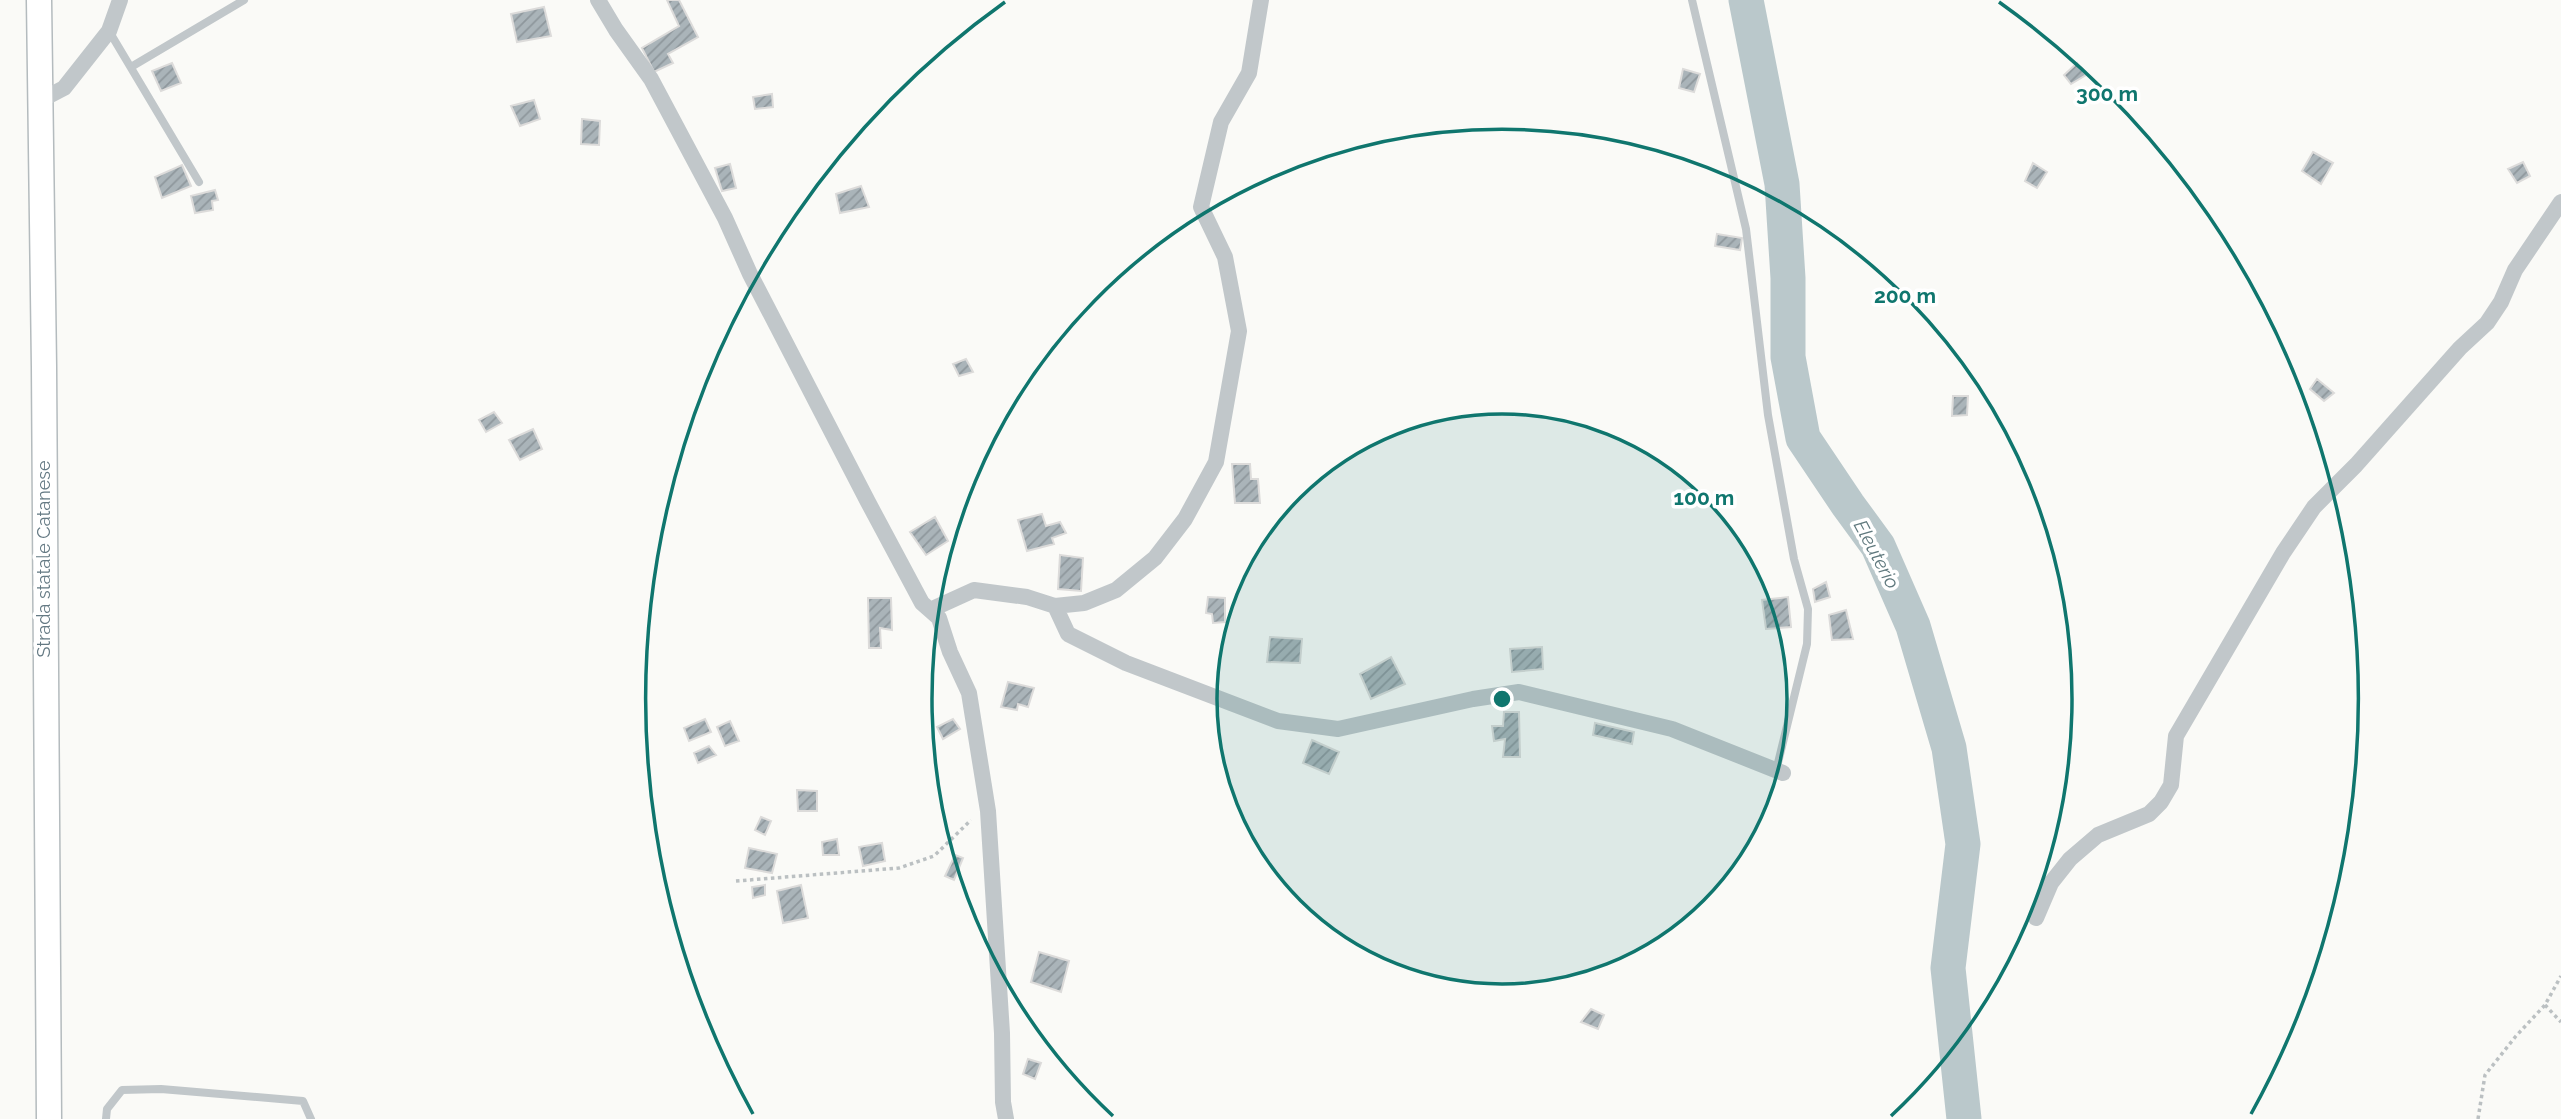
<svg xmlns="http://www.w3.org/2000/svg" width="2561" height="1119" viewBox="0 0 2561 1119" font-family="Raleway,sans-serif">
  <defs>
    <pattern id="building-hatch" width="6" height="6" patternUnits="userSpaceOnUse" patternTransform="scale(1.75)"><rect width="6" height="6" fill="#aab4b9"/><path d="M-1 1l2-2M0 6l6-6M5 7l2-2" fill="none" stroke="#8e979c"/></pattern>
  </defs>
  <rect width="100%" height="100%" fill="#fafaf7"/>
  <g fill="none" stroke-linecap="round" stroke-linejoin="round">
    <path stroke="#bac8cb" stroke-width="35" d="M1746,0L1782,184L1788,278V357L1803,438L1848,505L1878,546L1913,626L1949,748L1963,844L1948,968L1964,1119"/>
  </g>
  <path fill="url(#building-hatch)" stroke="#dcdbda" stroke-width="2" d="M667,0H679L698,37L668,54L673,63L654,72L642,48L679,26Z
    M544,7L551,36L517,42L511,14Z
    M172,63L181,83L161,91L152,71Z
    M2077,63L2086,75L2071,84L2064,75Z
    M1683,69L1700,74L1694,92L1679,88Z
    M772,94L773,107L755,109L753,97Z
    M534,100L540,119L520,126L511,106Z
    M582,119L600,121L599,145L581,144Z
    M2313,152L2333,163L2321,184L2302,171Z
    M2523,162L2530,176L2517,183L2508,169Z
    M2033,163L2047,172L2037,188L2025,181Z
    M730,164L736,188L722,191L715,168Z
    M182,165L191,186L162,198L155,177Z
    M861,186L869,207L840,213L836,194Z
    M215,190L218,200L212,201L213,210L195,213L191,196Z
    M1717,234L1742,238L1740,250L1715,246Z
    M966,359L973,372L959,376L953,364Z
    M2317,379L2334,393L2324,401L2310,389Z
    M1953,396H1968L1967,415L1952,416Z
    M494,412L502,423L486,432L479,420Z
    M533,429L542,449L520,460L509,440Z
    M1232,464H1250L1251,479H1258L1260,503H1235Z
    M1042,514L1046,526L1060,522L1066,533L1052,538L1054,544L1027,551L1018,520Z
    M935,517L948,541L926,555L910,532Z
    M1060,555L1083,558L1081,591L1058,589Z
    M1826,582L1830,597L1815,602L1813,589Z
    M1208,597L1225,598V622L1213,623L1212,614L1206,613Z
    M1788,597L1791,627L1766,629L1762,600Z
    M868,598H891L892,630L880,628L881,648H869Z
    M1846,610L1853,639L1832,640L1829,615Z
    M1270,637L1302,639L1300,663L1267,662Z
    M1542,647L1543,669L1512,672L1510,649Z
    M1391,657L1405,684L1371,699L1360,674Z
    M1008,682L1034,688L1028,707L1018,704L1017,710L1001,707Z
    M1504,712H1519L1520,757H1503L1505,739L1494,741L1492,726H1503Z
    M705,719L711,732L689,741L684,728Z
    M953,719L960,729L943,739L937,727Z
    M730,721L739,741L725,746L717,727Z
    M1595,723L1634,732L1632,744L1593,735Z
    M1312,740L1339,752L1329,774L1303,763Z
    M709,746L716,755L698,763L694,753Z
    M797,790L817,791V811H798Z
    M761,817L771,821L765,835L755,830Z
    M837,839L839,855H823L822,842Z
    M882,843L885,861L863,866L859,847Z
    M749,848L777,854L772,873L745,868Z
    M955,855L963,858L954,880L945,876Z
    M765,885V895L753,898L752,887Z
    M801,885L808,918L783,923L777,891Z
    M1039,952L1069,961L1061,992L1031,982Z
    M1591,1009L1604,1015L1598,1029L1581,1022Z
    M1028,1059L1041,1063L1035,1079L1023,1074Z"/>
  <g fill="none" stroke-linecap="round" stroke-linejoin="round">
    <g stroke="#b4bbbe" stroke-width="27">
      <path id="primary" d="M39,0L44,367L49,1119"/>
    </g>
    <path stroke="#bbc0c2" stroke-width="3.5" stroke-dasharray="3.5 3.5" stroke-linecap="butt" d="M736,881L899,868L934,856L971,820
      M2545,1005L2561,1022
      M2478,1119L2485,1075L2516,1036L2545,1005L2561,976"/>
    <path stroke="#c1c7ca" stroke-width="8" d="M1692,0L1746,229L1768,415L1794,559L1808,609L1807,644L1776,771
      M109,31L199,182
      M131,67L244,0
      M106,1119L107,1109L122,1090L161,1089L303,1101L311,1119"/>
    <path stroke="#c1c7ca" stroke-width="16" d="M598,0L616,30L651,79L725,218L750,274L868,502L922,603L939,618L950,652L969,693L988,811L1002,1033L1003,1102L1006,1119
      M41,100L64,88L109,31L120,0
      M1055,606L1068,634L1126,663L1278,721L1338,729L1473,699L1519,692L1672,729L1783,773
      M930,610L974,590L1027,597L1055,606L1084,603L1116,590L1155,558L1185,519L1216,462L1239,331L1225,257L1201,207L1221,122L1249,73L1261,0
      M2036,918L2051,883L2070,859L2098,835L2149,814L2161,802L2171,785L2176,736L2283,553L2314,507L2356,465L2460,348L2487,323L2501,302L2515,270L2561,202"/>
    <use href="#primary" stroke="#fff" stroke-width="24"/>
  </g>
  <circle cx="1502" cy="699" r="285" fill="#0f766e" fill-opacity=".12"/>
  <g fill="none" stroke="#0f766e" stroke-width="3.5">
    <circle cx="1502" cy="699" r="285"/>
    <path d="M1113 1116A570 570 0 1 1 1891 1116"/>
    <path d="M753 1114A856 856 0 0 1 1005 2M1999 2A856 856 0 0 1 2251 1114"/>
  </g>
  <g text-anchor="middle" stroke-width="7" stroke-linejoin="round" paint-order="stroke">
    <g font-size="18" fill="#647983" stroke="#fff">
      <text transform="translate(44 559) rotate(-90)" y="6">Strada statale Catanese</text>
    </g>
    <g font-size="19" font-style="italic" fill="#5f787d" stroke="#fff">
      <text transform="translate(1877 554) rotate(62)" y="7">Eleuterio</text>
    </g>
  </g>
  <circle cx="1502" cy="699" r="10" fill="#0f766e" stroke="#fff" stroke-width="3.5"/>
  <g font-size="21" text-anchor="middle" font-weight="bold" fill="#0f766e" stroke="#fff" stroke-width="7" stroke-linejoin="round" paint-order="stroke">
    <text x="2107" y="101">300 m</text>
    <text x="1905" y="303">200 m</text>
    <text x="1704" y="505">100 m</text>
  </g>
</svg>
